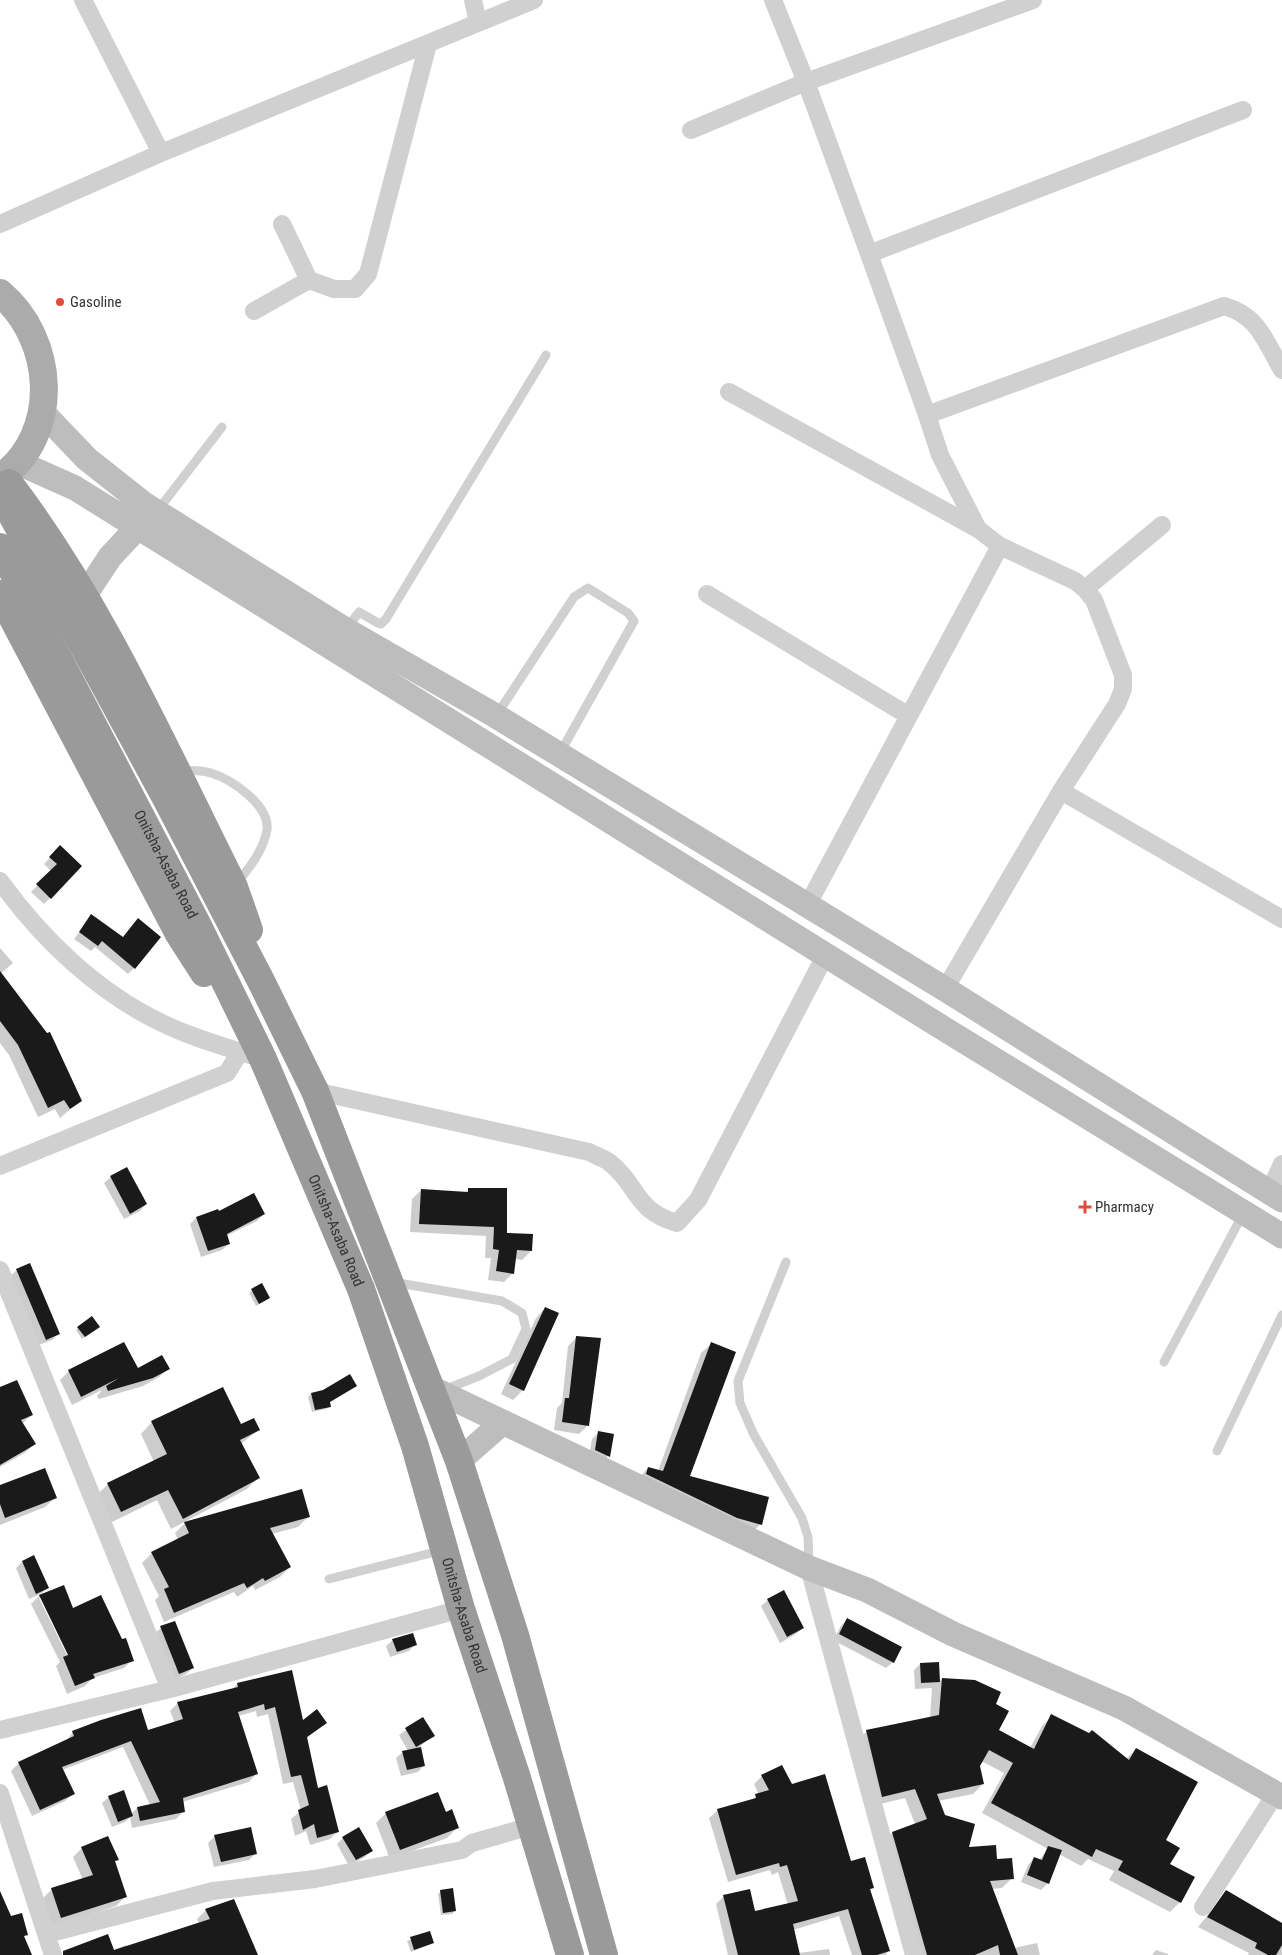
<svg xmlns="http://www.w3.org/2000/svg" width="1282" height="1955" viewBox="0 0 1282 1955" font-family="'Roboto Condensed',sans-serif">
  <rect width="100%" height="100%" fill="#fff"/>
  <path fill="#0003" fill-rule="evenodd" d="M60,847L81,867L44,904L31,892L51,871L44,864Z
    M92,916L122,938L134,968L128,974L95,947L91,951L74,939Z
    M0,948L13,963L0,974Z
    M0,983L80,1101L60,1118L55,1109L38,1117L9,1055L0,1043Z
    M111,1177L146,1204L140,1211L124,1219L104,1183Z
    M469,1189L506,1234L531,1251L522,1260L515,1259L513,1273L504,1282L488,1280L491,1258H485L486,1236L410,1232L412,1199L421,1190L465,1193Z
    M218,1213L264,1214L257,1221L226,1236L229,1244L222,1250L201,1257L190,1224L196,1218Z
    M17,1270L58,1334L52,1340L39,1345L10,1276Z
    M261,1285L266,1300L256,1306L249,1293Z
    M545,1308L523,1390L513,1400L501,1394L536,1318Z
    M78,1328L95,1330L82,1339L76,1330Z
    M577,1337L588,1425L579,1434L554,1430L557,1408L562,1403L568,1346Z
    M711,1344L689,1477L761,1524L751,1533L639,1478L648,1468L658,1471L701,1353Z
    M168,1369L159,1377L143,1386L99,1399L97,1396L102,1390L72,1405L60,1380L69,1371Z
    M356,1386L328,1403L329,1406L326,1409L312,1412L308,1397L311,1394Z
    M0,1389L31,1415L22,1424L34,1444L26,1452L0,1467Z
    M152,1422L241,1426L258,1430L241,1444L258,1477L247,1489L171,1529L157,1500L110,1523L96,1496L108,1484L154,1462L141,1434Z
    M599,1432L612,1435L608,1456L602,1463L589,1457L592,1439Z
    M0,1486L55,1498L45,1507L0,1525Z
    M308,1517L298,1527L272,1534L290,1567L280,1577L255,1590L253,1586L237,1597L234,1592L164,1622L155,1600L159,1596L142,1563L152,1553L178,1540L175,1533L185,1523Z
    M22,1562L47,1588L41,1594L29,1599L16,1568Z
    M64,1587L73,1610L132,1660L124,1668L93,1678L85,1686L67,1694L56,1666L60,1662L31,1604L39,1596ZM39,1598H42L72,1660L70,1661Z
    M768,1600L803,1628L796,1634L780,1643L761,1606Z
    M847,1619L893,1662L886,1668L833,1640L841,1626Z
    M161,1628L193,1668L186,1674L173,1680L154,1634Z
    M393,1640L415,1644L409,1651L390,1657L386,1646Z
    M938,1663L939,1682L942,1679L994,1705L997,1731L1030,1748L1042,1726L1052,1716L1126,1759L1136,1749L1165,1840L1169,1865L1180,1902L1170,1912L1109,1880L1114,1871L1088,1859L1081,1866L1059,1854L1048,1883L1041,1890L1021,1882L1028,1865L1034,1858L1039,1860L1048,1849L982,1813L1004,1773L981,1761L979,1766L983,1784L973,1794L938,1801L944,1816L967,1848L996,1860L1012,1878L1002,1888L992,1889L1014,1948L1037,1943L1040,1955H913L882,1843L892,1833L915,1824L905,1798L872,1806L857,1741L867,1731L930,1718L932,1688L915,1689L914,1670L920,1664Z
    M237,1684L303,1722L325,1723L306,1739L317,1789L338,1831L330,1839L310,1845L306,1831L295,1836L291,1819L301,1811L293,1782L283,1784L268,1714L257,1717L256,1711L238,1716L256,1774L249,1782L182,1802L184,1811L176,1819L132,1828L130,1817L125,1822L112,1827L102,1803L109,1797L131,1814L137,1808L150,1805L123,1747L62,1770L73,1794L65,1801L32,1816L11,1771L19,1763L66,1741L73,1732L147,1731L175,1723L170,1711L178,1703L232,1690Z
    M423,1718L433,1736L419,1747L424,1765L418,1772L401,1776L396,1758L403,1752L408,1751L399,1735Z
    M762,1776L791,1785L850,1862L872,1888L869,1891L888,1951L886,1955H852L839,1916L793,1930L799,1953L829,1949L830,1955H728L716,1904L724,1896L754,1912L788,1905L778,1872L772,1875L770,1870L728,1882L709,1818L718,1810L751,1800L759,1795L754,1784Z
    M386,1813H445L457,1828L447,1838L390,1859L376,1823Z
    M215,1836L256,1853L249,1860L214,1867L208,1843Z
    M343,1838L371,1851L365,1857L349,1866L337,1844Z
    M82,1848L117,1859L114,1862L125,1897L116,1906L52,1926L43,1898L52,1889L83,1880L73,1857Z
    M441,1891L455,1911L452,1914L441,1915L438,1894Z
    M1227,1892L1282,1925V1955H1248L1249,1953L1198,1927Z
    M206,1910L257,1955H65L113,1950L126,1945L127,1947L199,1924L197,1919Z
    M429,1932L433,1943L411,1952L407,1941Z
    M1156,1950L1168,1954V1955H1152Z"/>
  <path fill="#1a1a1a" d="M60,845L82,866L51,899L36,884L57,864L49,857Z
    M91,914L123,937L138,918L161,937L135,969L102,941L98,946L79,932Z
    M0,971L47,1033L50,1032L82,1101L70,1109L64,1100L48,1108L18,1045L0,1021Z
    M127,1167L147,1204L130,1214L110,1176Z
    M468,1188H507V1233L533,1234L532,1251L517,1250L514,1274L496,1271L499,1250L493,1249L494,1227L419,1224L421,1189L468,1192Z
    M254,1193L265,1214L227,1234L230,1244L208,1251L196,1217L218,1209L219,1211Z
    M30,1263L60,1334L46,1340L16,1269Z
    M262,1283L270,1298L259,1304L251,1289Z
    M545,1307L559,1313L524,1391L509,1384Z
    M92,1316L100,1327L85,1337L77,1327Z
    M576,1336L601,1338L589,1426L562,1422L565,1398H569Z
    M124,1342L138,1368L162,1355L170,1369L153,1378L108,1391L106,1386L119,1378L81,1397L68,1370Z
    M711,1342L736,1352L690,1476L769,1497L762,1525L737,1518L646,1474L648,1467L663,1471Z
    M350,1374L357,1386L330,1402L331,1407L315,1410L311,1393L323,1390Z
    M17,1380L33,1415L21,1420L36,1444L0,1465V1387Z
    M223,1387L241,1424L254,1418L260,1430L240,1440L260,1478L183,1519L168,1490L121,1512L107,1483L167,1454L151,1421Z
    M598,1431L614,1434L610,1457L595,1450Z
    M45,1468L57,1498L5,1518L0,1504V1485Z
    M302,1489L310,1517L270,1528L291,1567L265,1581L263,1578L247,1588L244,1583L174,1613L164,1589L169,1587L151,1552L189,1533L184,1522Z
    M34,1555L49,1588L36,1594L22,1561Z
    M64,1585L73,1608L101,1595L122,1639L126,1638L134,1661L93,1674L95,1678L75,1686L63,1657L68,1655L39,1595Z
    M784,1590L804,1628L787,1637L767,1599Z
    M847,1618L902,1647L894,1663L839,1634Z
    M175,1621L194,1668L179,1674L160,1626Z
    M413,1633L417,1645L397,1652L392,1639Z
    M939,1662L940,1682L921,1683L920,1663Z
    M292,1670L303,1720L317,1709L327,1723L307,1737L318,1788L327,1785L339,1832L317,1838L314,1824L303,1830L298,1810L309,1805L301,1775L291,1777L275,1707L265,1710L264,1704L238,1712L258,1774L183,1798L185,1812L140,1821L137,1807L160,1802L131,1741L62,1767L75,1794L40,1810L18,1762L74,1736L72,1731L101,1720L141,1708L148,1730L183,1719L177,1702L238,1687L237,1683Z
    M942,1678L975,1680L1001,1692L996,1704L1009,1711L999,1730L1034,1749L1051,1714L1089,1733L1092,1730L1129,1760L1136,1748L1198,1782L1166,1840L1180,1848L1170,1864L1195,1877L1181,1903L1118,1870L1123,1861L1096,1849L1092,1857L991,1803L1013,1763L989,1750L980,1766L984,1784L937,1794L945,1815L975,1824L969,1847L996,1845L997,1859L1012,1858L1014,1879L990,1881L1018,1955H1000L998,1945L975,1955H927L892,1832L927,1819L915,1789L882,1797L866,1730L939,1715Z
    M423,1717L435,1736L416,1747L405,1728Z
    M421,1747L425,1766L407,1770L402,1751Z
    M782,1765L792,1784L825,1774L851,1861L865,1857L874,1888L870,1889L890,1951L877,1955H862L848,1909L793,1924L800,1955H738L723,1895L750,1889L755,1911L798,1901L787,1865L780,1867L779,1863L736,1875L717,1809L756,1798L755,1794L769,1790L761,1775Z
    M124,1790L133,1816L118,1822L108,1796Z
    M438,1792L446,1812L452,1809L459,1828L400,1850L385,1812Z
    M251,1827L257,1854L221,1862L214,1835Z
    M359,1827L373,1851L356,1860L342,1837Z
    M108,1836L119,1860L115,1861L127,1897L61,1918L51,1888L93,1875L81,1847Z
    M1048,1846L1062,1850L1049,1884L1027,1875L1034,1857L1042,1860Z
    M453,1888L456,1911L443,1913L440,1890Z
    M1226,1890L1282,1923V1945L1276,1955H1268L1255,1948L1257,1943L1207,1917Z
    M0,1891L11,1916L22,1913L28,1935L24,1936L32,1955H0Z
    M234,1899L258,1955H63V1951L108,1934L114,1950L210,1919L205,1909Z
    M430,1931L434,1943L414,1950L410,1937Z"/>
  <g fill="none" stroke-linecap="round" stroke-linejoin="round">
    <path stroke="#d0d0d0" stroke-width="9" d="M158,510L222,427
      M347,628L359,612L378,623L381,624L386,619L546,355
      M496,716L574,597L588,588L628,613L634,621L560,753
      M180,770C190,771 202,770 211,773C231,779 270,805 267,830C263,851 250,867 237,883
      M786,1262L738,1381L740,1403L754,1435L802,1518L808,1537L809,1565
      M393,1282L502,1301L522,1313L526,1329L512,1359L479,1376L446,1389
      M1164,1362L1243,1214
      M1217,1451L1282,1315
      M329,1579L443,1550"/>
    <path stroke="#d0d0d0" stroke-width="18" d="M83,0L161,153
      M473,0L478,23
      M773,0L806,82L869,254L927,415L940,455L978,529
      M691,130L806,82L1033,0
      M0,224L161,153L534,0
      M282,224L309,280L334,289H355L368,274L428,44
      M869,254L1243,110
      M254,311L309,280
      M729,392L978,529L1000,546L1075,581L1085,589L1094,600L1123,675V689L1117,704L1061,791L945,989
      M927,415L1224,306C1259,316 1265,341 1282,370
      M1085,589L1162,525
      M707,594L909,716
      M1061,791L1282,919
      M0,881C42,939 97,992 162,1023C194,1039 230,1048 263,1059
      M807,906L1000,546
      M315,1091L589,1152C595,1155 603,1158 609,1162C639,1185 633,1210 677,1223L698,1200L826,954
      M0,1166L227,1073L240,1052
      M1269,1192L1282,1164
      M0,1270L170,1689
      M809,1568L914,1955
      M0,1730L170,1689L461,1609
      M0,1793L53,1955
      M1203,1907L1276,1793
      M47,1934L213,1891L315,1879L462,1850L472,1843L531,1826"/>
    <path stroke="#bdbdbd" stroke-width="25" d="M42,412L87,459L144,504L346,630L496,716L945,989L1282,1200
      M17,462L75,488L946,1030L1282,1236
      M85,595L110,557L137,528
      M429,1387L809,1568L867,1590L953,1634L1124,1708L1282,1797
      M459,1461L503,1422"/>
    <path stroke="#ababab" stroke-width="28" d="M0,293C55,339 62,434 0,478"/>
    <g stroke="#9a9a9a" stroke-width="28">
      <path d="M9,483C102,605 165,750 234,887L249,930"/>
      <path d="M0,493L166,798L262,983L315,1091L459,1461L515,1635L604,1955"/>
      <path id="s1" d="M0,547L197,924L263,1059L361,1289L415,1446L461,1609L517,1778L570,1955"/>
      <path d="M0,594L179,934L204,973"/>
    </g>
  </g>
  <g fill="#e04d3f" stroke="#fff" stroke-width="2">
    <circle cx="60" cy="302" r="5"/>
    <path d="M1082.5 1199.5h5v5h5v5h-5v5h-5v-5h-5v-5h5z"/>
  </g>
  <g text-anchor="middle" stroke-width="5" stroke-linejoin="round" paint-order="stroke">
    <g font-size="15" fill="#333" stroke="#fff" text-anchor="start">
      <text x="70" y="307">Gasoline</text>
      <text x="1095" y="1212">Pharmacy</text>
    </g>
    <g font-size="15" fill="#333" stroke="#fff">
      <text dy="5" stroke="none"><textPath href="#s1" startOffset="358">Onitsha-Asaba Road</textPath></text>
      <text dy="5" stroke="none"><textPath href="#s1" startOffset="762">Onitsha-Asaba Road</textPath></text>
      <text dy="5" stroke="none"><textPath href="#s1" startOffset="1168">Onitsha-Asaba Road</textPath></text>
    </g>
  </g>
</svg>
